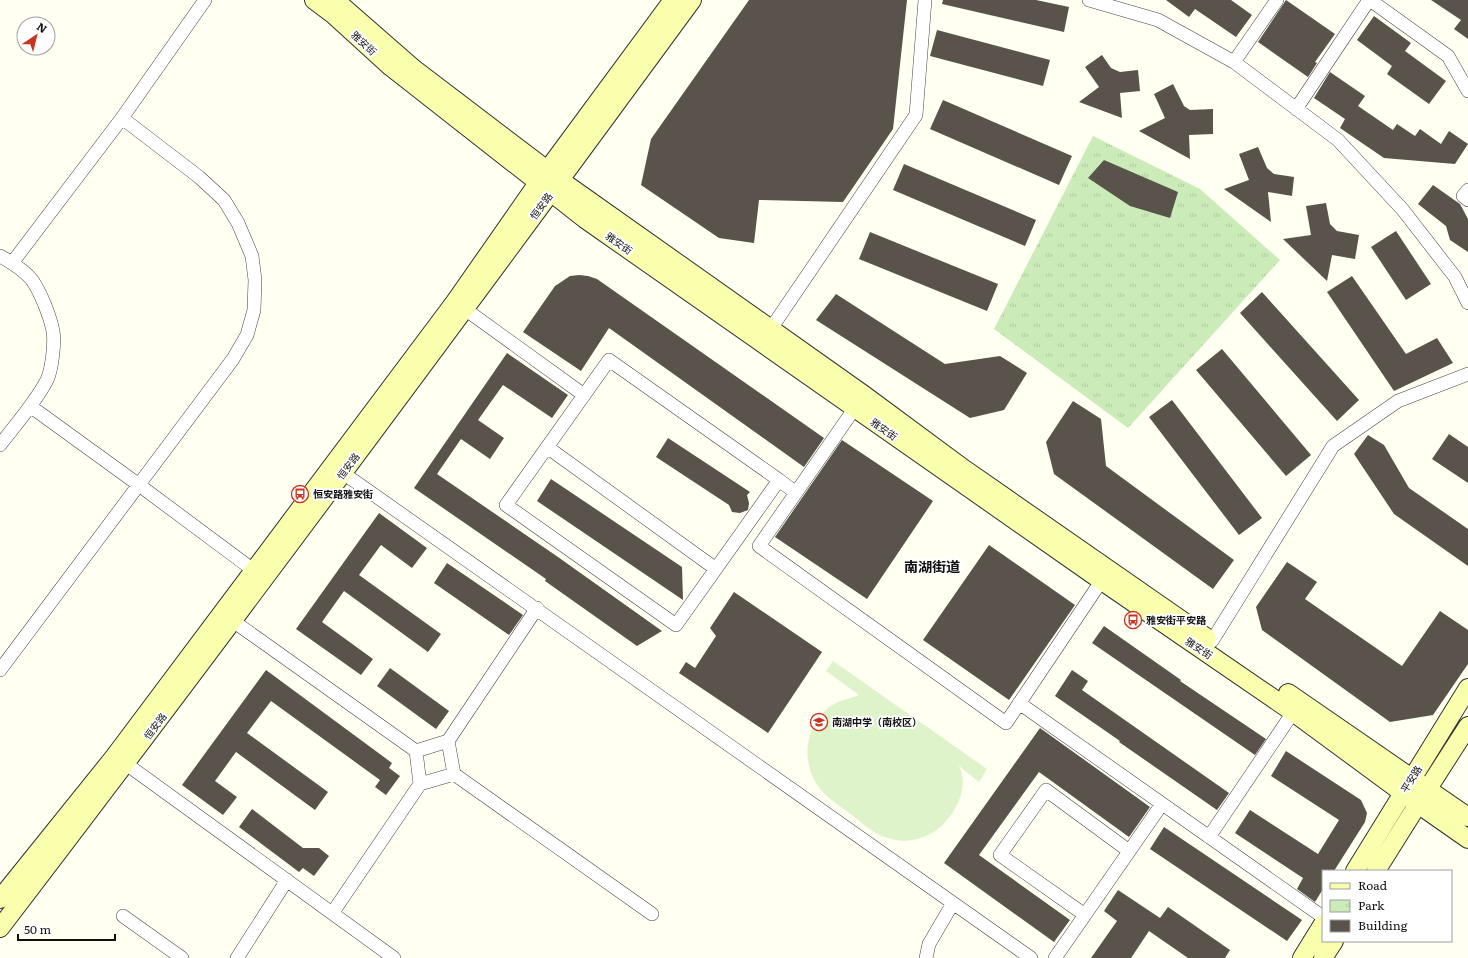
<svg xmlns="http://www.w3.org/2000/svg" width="1468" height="958" viewBox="0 0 1468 958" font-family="Literata,'Noto Sans SC',serif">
  <defs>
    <pattern id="park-tufts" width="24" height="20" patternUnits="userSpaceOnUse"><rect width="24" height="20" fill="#cbecb9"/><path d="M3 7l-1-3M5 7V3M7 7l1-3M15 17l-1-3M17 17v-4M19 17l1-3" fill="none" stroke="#adc99e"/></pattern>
  </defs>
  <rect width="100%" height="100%" fill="#fffff2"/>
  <path fill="url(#park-tufts)" d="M1093,136L1200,189L1280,260L1128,428L994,329Z"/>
  <path fill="#dff3cb" d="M833,661L987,769L979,782L959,766C960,769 962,772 962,775C965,788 959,804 951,815C935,838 908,847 882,836C871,832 859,820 849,813C840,806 829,799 821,790C801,766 803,729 828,708C837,701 848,699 859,695L826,671Z"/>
  <path fill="#59534b" d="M749,0H907L893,129L843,202L759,200L754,243L719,238L641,185L651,139Z
    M943,0H1036L1069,7L1064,32L942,4Z
    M1166,0H1231L1252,15L1236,37L1195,9L1189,17Z
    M1286,0L1335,34L1315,62L1317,63L1308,77L1258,42Z
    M1431,0H1468V39L1454,29L1461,20Z
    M1374,16L1411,43L1405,51L1446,81L1429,104L1387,74L1392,66L1357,40Z
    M937,30L1050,60L1043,86L930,56Z
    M1102,55L1111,68L1120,72L1138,70L1140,91L1120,93L1122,118L1079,102L1099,87L1085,67Z
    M1330,72L1365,96L1358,106L1393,130L1397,124L1415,136L1420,129L1441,144L1449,131L1468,144L1455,164L1384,158L1340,128L1345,119L1314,98Z
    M1173,84L1184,106L1190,110L1213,109V134L1189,135L1190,159L1139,131L1165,118L1154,94Z
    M943,100L1072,156L1059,185L930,129Z
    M1258,147L1267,168L1274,174L1294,177L1292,196L1268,192L1271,222L1224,189L1249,180L1239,154Z
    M1104,160L1178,192L1170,218L1130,206L1088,178Z
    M904,164L1036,220L1025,246L893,190Z
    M1433,185L1460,204L1468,219V252L1450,240L1446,226L1418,204Z
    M1326,203L1330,224L1337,231L1359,235L1355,259L1332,255L1327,281L1283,239L1311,235L1306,206Z
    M1396,231L1431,284L1406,300L1371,247Z
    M870,232L998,284L987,311L859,259Z
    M579,275L588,276L597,279L824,438L804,467L609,328L581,371L523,332L555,286L570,276Z
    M1352,276L1406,354L1437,338L1453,363L1394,391L1327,292Z
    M1262,292L1359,400L1337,421L1240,313Z
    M836,294L945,364L1000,356L1027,373L1004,410L970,418L816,320Z
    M1222,349L1311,455L1286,476L1196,370Z
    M507,353L568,395L552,418L503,385L478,420L504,438L490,459L461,439L437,474L558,557L662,631L637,646L545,581L546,579L414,488Z
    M1172,400L1262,518L1239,535L1149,417Z
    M1073,401L1101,419L1106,466L1234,560L1213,589L1054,474L1046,442Z
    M1449,434L1468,447V483L1432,459Z
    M1368,435L1384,445L1409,488L1468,529V566L1394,514L1354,454Z
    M668,438L750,492L747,495L749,503L748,510L740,513L732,512L729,505L656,457Z
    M842,440L933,501L867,599L775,537Z
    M551,479L682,567L683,600L537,501Z
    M379,513L427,548L412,568L381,545L359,575L441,634L428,652L344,591L322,622L373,659L361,675L296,629Z
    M989,545L1075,605L1009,700L923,640Z
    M1287,562L1317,582L1305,599L1402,666L1440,611L1468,630V664L1433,715L1390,722L1262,630L1256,607Z
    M447,563L523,615L509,635L434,583Z
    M734,592L822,652L768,733L679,673L686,662L695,668L716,636L710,628Z
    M1104,626L1181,680L1180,681L1266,739L1255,755L1092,643Z
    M390,668L449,711L436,729L377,686Z
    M266,670L392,763L389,768L400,776L386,795L375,787L380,780L271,701L247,733L328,792L315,810L236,752L215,781L237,797L223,815L182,785Z
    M1072,670L1088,681L1082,690L1229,793L1217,810L1119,742L1120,741L1055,696Z
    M1040,728L1150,807L1129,837L1039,772L979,855L1070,920L1054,942L944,863Z
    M1286,751L1361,800L1367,813L1365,822L1334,871H1323V889L1315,902L1297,889L1303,878L1235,833L1250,810L1318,854L1339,820L1271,776Z
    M252,809L303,848H319L329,856L314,876L303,868L299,872L239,827Z
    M1164,827L1302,920L1287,941L1150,849Z
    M1118,890L1160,918L1168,907L1230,950L1225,958H1188L1149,931L1131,958H1091L1117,921L1104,911Z"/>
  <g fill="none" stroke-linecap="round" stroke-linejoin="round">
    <g stroke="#434343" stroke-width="14">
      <path id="street" d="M1089,0L1158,20L1234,62L1338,140L1403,210L1455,277L1468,303
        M1370,0L1448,56L1468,91
        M1234,62L1277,0
        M1296,109L1369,0
        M1468,190L1463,196L1468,200
        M0,256C11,262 24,270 32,280C41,293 50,316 53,331C55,343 52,369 47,380C35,403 16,424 0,445
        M12,263L122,118L205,0
        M458,304L584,395
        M770,330L916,115L925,0
        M859,402L759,546L1006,723L1106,574
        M30,406L139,485L260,575
        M547,447L716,569
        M336,468L1031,958
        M779,480L676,625L506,505L609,360L779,480L796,493
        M226,616L416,751L420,784
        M1212,641L1333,446L1398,401L1468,374
        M0,670L233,359L247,335L254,310L255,280L252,256L238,223L224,200L199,177L122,118
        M1019,703L1323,917
        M448,741L454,774L652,914
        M416,751L448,741L537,608
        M118,758L394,958
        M1209,837L1298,705
        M333,912L420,784L454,774
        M1085,915L1000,855L1046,790L1129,851
        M123,916L182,958
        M237,958L287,880
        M926,958L929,944L953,903
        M1055,958L1162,804"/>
    </g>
    <g stroke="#323232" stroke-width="20">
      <path id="secondary" d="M314,0L334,15L391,67L585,219L1102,581L1293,712L1418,804L1468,839
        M335,0L414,69L560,180L864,395L964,469L1207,638
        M1288,693L1468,817
        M1355,871L1468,688
        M1376,871L1418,804L1468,726
        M0,899L115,756L455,302L538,183L673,0
        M0,928C234,622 464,311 692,0
        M1302,958L1323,924
        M1323,958L1334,941"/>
    </g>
    <use href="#street" stroke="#fff" stroke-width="13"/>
    <use href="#secondary" stroke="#faffad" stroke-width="18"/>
  </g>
  <defs>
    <g id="bus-ring" transform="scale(0.9)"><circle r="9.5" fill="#fff" stroke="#c9341f" stroke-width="1.5"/><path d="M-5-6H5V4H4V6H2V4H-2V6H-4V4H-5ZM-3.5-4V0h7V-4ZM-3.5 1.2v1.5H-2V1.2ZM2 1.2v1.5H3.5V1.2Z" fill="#c9341f"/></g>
    <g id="school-ring" transform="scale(0.9)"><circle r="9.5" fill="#fff" stroke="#c9341f" stroke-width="1.5"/><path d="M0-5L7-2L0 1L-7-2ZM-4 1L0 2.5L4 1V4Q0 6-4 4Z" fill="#c9341f"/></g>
  </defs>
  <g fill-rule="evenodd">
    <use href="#bus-ring" x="300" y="494"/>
    <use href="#bus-ring" x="1133" y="620"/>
    <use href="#school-ring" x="819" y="722"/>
  </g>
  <g text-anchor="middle" stroke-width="4" stroke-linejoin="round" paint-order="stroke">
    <g font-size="10" fill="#101010" stroke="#fff">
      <text transform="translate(364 43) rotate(43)" y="4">雅安街</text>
      <text transform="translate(541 206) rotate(-54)" y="4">恒安路</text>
      <text transform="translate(619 243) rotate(35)" y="4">雅安街</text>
      <text transform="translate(884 429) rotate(35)" y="4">雅安街</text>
      <text transform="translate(348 466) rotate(-53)" y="4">恒安路</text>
      <text transform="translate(1199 648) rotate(34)" y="4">雅安街</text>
      <text transform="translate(155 726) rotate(-53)" y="4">恒安路</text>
      <text transform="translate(1411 779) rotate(-58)" y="4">平安路</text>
    </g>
    <g font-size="10" font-weight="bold" fill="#101010" stroke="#fff" text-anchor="start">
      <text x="313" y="498">恒安路雅安街</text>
      <text x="1146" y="624">雅安街平安路</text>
      <text x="832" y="726">南湖中学（南校区）</text>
    </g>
    <g font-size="14" font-weight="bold" fill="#101010" stroke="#fff">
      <text x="932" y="572">南湖街道</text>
    </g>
  </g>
  <rect x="1322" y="870" width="130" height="72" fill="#ffffff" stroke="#9f9f9f"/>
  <rect x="1330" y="883" width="20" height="6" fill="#faffad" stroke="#9f9f9f"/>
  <text x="1358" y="890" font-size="12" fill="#101010">Road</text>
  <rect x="1330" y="900" width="20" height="12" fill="url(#park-tufts)" stroke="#9f9f9f"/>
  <text x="1358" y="910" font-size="12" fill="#101010">Park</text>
  <rect x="1330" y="920" width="20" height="12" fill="#59534b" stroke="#9f9f9f"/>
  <text x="1358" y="930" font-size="12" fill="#101010">Building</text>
  <g transform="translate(36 36) rotate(35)"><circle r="19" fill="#ffffff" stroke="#9f9f9f"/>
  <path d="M0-3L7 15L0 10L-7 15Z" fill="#c9341f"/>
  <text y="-6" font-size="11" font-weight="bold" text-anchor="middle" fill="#101010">N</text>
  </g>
  <path d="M18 934v6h97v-6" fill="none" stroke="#101010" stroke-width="2"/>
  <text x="24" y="934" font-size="12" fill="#101010" stroke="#ffffff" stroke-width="3" paint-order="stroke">50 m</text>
</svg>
